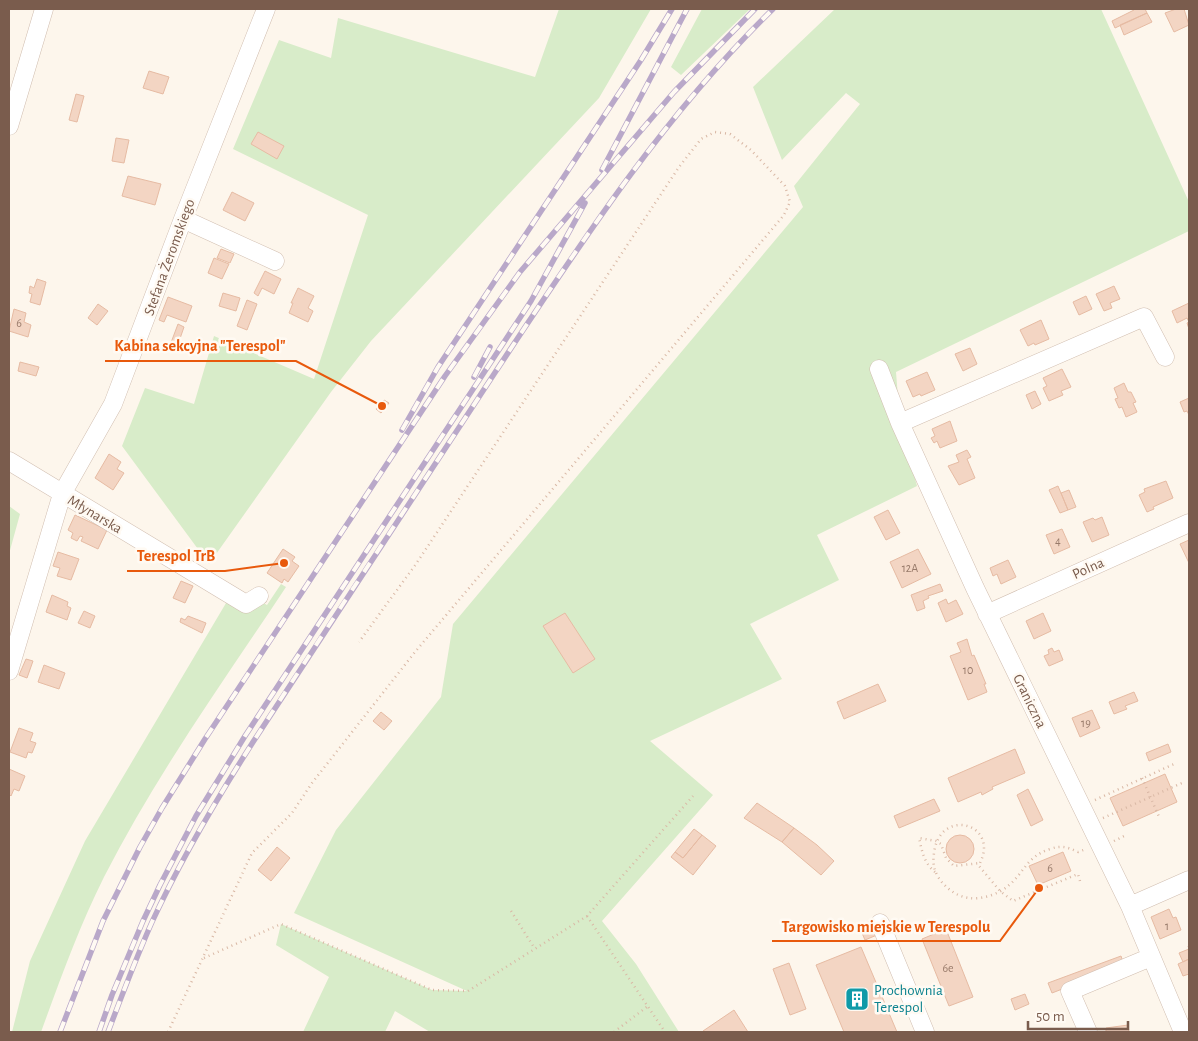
<svg xmlns="http://www.w3.org/2000/svg" width="1198" height="1041" viewBox="0 0 1198 1041" font-family="'Alegreya Sans',sans-serif">
  <rect width="100%" height="100%" fill="#fdf6ec"/>
  <path fill="#d8ecc9" d="M559,9H651L599,98L371,341L331,392L209,564L122,446L145,388L194,404L214,336L314,379L368,215L233,149L279,40L331,58L338,18L535,77Z
    M702,9H750L681,75L671,67Z
    M835,9H1101L1189,202V231L896,372L900,423L917,486L817,535L839,580L750,624L782,679L650,741L713,795L602,921L636,964L679,1032H430L395,1011L385,1032H303L329,977L276,945L281,924L432,990L467,991L294,913L336,830L441,697L453,624L803,207L794,186L860,104L846,93L782,160L753,87Z
    M9,506L20,514L9,554Z
    M281,584L286,587C223,682 156,775 104,877C79,927 60,980 41,1032H12L30,961L85,841L229,598L252,611L258,600L267,605Z"/>
  <path fill="#f3d5c3" stroke="#e6bba3" d="M1134,9H1145L1147,13L1115,28L1112,21L1134,10Z
    M1176,9H1184L1189,25L1174,32L1165,13Z
    M1147,13L1152,22L1124,35L1120,25Z
    M149,71L169,77L163,94L143,88Z
    M76,94L84,96L77,122L69,120Z
    M258,132L284,146L277,159L251,144Z
    M116,138L129,140L124,163L112,161Z
    M128,176L161,184L155,205L122,196Z
    M232,192L254,203L245,221L223,210Z
    M221,249L234,254L230,263L217,258Z
    M214,258L229,264L222,279L208,273Z
    M265,271L281,279L274,294L262,288L258,296L254,293Z
    M37,279L46,282L40,305L30,302L32,294L29,293L30,286L34,288Z
    M1114,286L1120,299L1110,303L1112,308L1104,311L1096,294Z
    M298,288L314,296L308,308L313,311L308,322L289,313L293,303H291Z
    M223,293L240,298L236,311L219,306Z
    M1086,296L1092,309L1079,315L1073,302Z
    M168,297L192,306L186,322L167,315L164,322L159,320Z
    M247,300L257,304L247,330L237,326Z
    M1189,303V329L1187,323L1189,322L1187,318L1177,323L1172,311Z
    M98,304L108,311L97,325L88,318Z
    M14,309L26,313L24,322L31,325L28,337L9,331Z
    M1041,320L1049,339L1035,345L1034,343L1028,346L1020,330Z
    M178,324L184,327L176,350L169,348Z
    M970,348L977,364L963,371L955,354Z
    M20,362L39,367L36,376L18,371Z
    M1062,369L1071,387L1061,391L1063,395L1049,401L1043,388L1047,386L1043,378Z
    M927,372L935,390L921,396L920,394L913,397L906,381Z
    M1124,383L1128,392H1131L1136,402L1133,403L1137,412L1126,417L1122,407L1119,408L1115,399L1118,398L1114,388Z
    M1035,391L1041,404L1032,409L1026,395Z
    M1189,398V415L1187,411L1184,412L1180,402Z
    M384,400L389,403L381,413L376,409Z
    M950,421L957,441L940,448L937,441L934,443L931,438L935,436L932,429Z
    M967,450L971,457L967,459L975,478L959,485L948,466L959,462L956,455Z
    M109,454L121,462L117,469L124,473L113,490L95,478Z
    M1166,481L1173,498L1153,507L1154,509L1147,512L1139,495L1145,492L1144,489Z
    M1058,486L1068,510L1060,513L1049,490Z
    M1069,490L1076,507L1068,510L1061,493Z
    M888,510L900,533L886,540L874,517Z
    M75,515L107,530L98,549L81,541L83,537L80,536L77,541L71,538L73,533L68,530Z
    M1102,517L1109,535L1092,542L1083,522L1093,518L1095,520Z
    M1062,529L1070,547L1054,554L1046,535Z
    M1189,540V563L1180,544Z
    M283,549L295,557L292,561L299,566L288,582L284,579L282,583L267,573Z
    M918,549L931,574L902,588L890,562Z
    M58,552L79,559L71,580L57,576L60,568L53,566Z
    M1008,560L1016,577L1001,584L997,574L993,576L990,568Z
    M181,581L193,586L185,603L173,598Z
    M940,584L943,591L928,596L929,598L923,601L925,608L917,611L911,595Z
    M52,595L68,602L67,606L71,608L67,620L46,612Z
    M946,599L948,604L956,600L963,614L946,622L938,603Z
    M84,611L95,616L90,628L78,623Z
    M565,613L595,659L573,673L543,626Z
    M1043,613L1051,631L1034,639L1026,621Z
    M188,616L206,623L202,633L180,622L181,618L185,620Z
    M967,639L972,656L974,655L986,684H984L987,692L968,700L950,656L961,652L957,643Z
    M1052,648L1054,652L1059,650L1063,660L1049,666L1044,656L1049,654L1048,650Z
    M26,659L33,661L27,678L19,675Z
    M44,665L65,673L59,689L38,682Z
    M878,684L886,701L844,719L837,702Z
    M1134,692L1138,701L1125,706L1127,709L1114,714L1109,702Z
    M1092,710L1100,728L1080,737L1072,718Z
    M381,712L392,721L384,730L373,721Z
    M19,728L33,733L30,741L36,743L32,753L28,752L26,758L10,752Z
    M1168,744L1171,752L1149,761L1146,753Z
    M1015,749L1025,773L992,787L993,789L982,795L981,792L958,802L948,778Z
    M9,769L25,776L19,791L14,789L11,796L9,794Z
    M1165,774L1177,802L1123,826L1110,798Z
    M1028,789L1043,820L1031,826L1017,795Z
    M934,799L940,811L899,828L894,816Z
    M757,803L794,828L782,842L744,818Z
    M794,828L817,845L834,861L821,875L782,842Z
    M694,829L702,835L683,858L675,852Z
    M702,835L716,846L693,875L671,857L675,852L683,858Z
    M946 849a14 14 0 1 1 28 0a14 14 0 1 1-28 0Z
    M277,847L290,858L271,881L258,870Z
    M1063,852L1071,871L1038,885L1029,866Z
    M1169,909L1173,918L1176,917L1181,930L1160,939L1151,917Z
    M871,921L877,935L865,940L859,926Z
    M946,929L973,997L949,1006L922,939Z
    M1188,946H1189V959L1183,962L1179,953L1189,949Z
    M861,947L897,1032H844L816,965Z
    M1121,956L1124,965L1052,993L1048,983Z
    M1189,959V974L1183,976L1178,964Z
    M789,963L806,1009L790,1015L773,969Z
    M1025,994L1029,1004L1015,1010L1011,999Z
    M734,1010L748,1032H704L703,1031Z
    M1128,1025L1129,1032H1106V1028Z"/>
  <g fill="none" stroke-linecap="round" stroke-linejoin="round">
    <g stroke="#d1beb0" stroke-width="19">
      <path id="minor" d="M9,126L44,9
        M183,219L275,261
        M879,369L900,423L975,588L1130,906L1183,1032
        M900,423L1144,317L1165,357
        M9,461L246,604L259,596
        M987,614L1189,523
        M9,671L62,494L113,404L183,219L266,9
        M1130,906L1189,880
        M880,923L925,1032
        M1088,1032L1070,991L1151,957"/>
    </g>
    <path stroke="#d9b8a5" stroke-width="2.5" stroke-dasharray="1 4" stroke-linecap="butt" d="M1142,778L1160,819
      M1095,800L1174,764
      M1103,818L1182,783
      M1114,841L1126,835
      M935,872C924,863 922,851 919,838L936,841L941,844L946,858L954,866L980,863
      M1080,881L1078,874L1013,901L1000,891L979,866C981,860 984,855 984,848C984,820 939,813 934,853C933,861 933,867 937,875C944,887 955,896 969,898C981,900 999,894 1008,886C1025,872 1026,857 1050,849C1061,845 1068,847 1078,852L1086,849
      M511,911L535,949
      M587,916L665,1032
      M204,958L281,924L432,990L468,991L587,916L693,796
      M168,1032L252,853L292,813L312,783L415,652L784,215L790,202L785,186L751,150L730,134L715,132L701,139L679,167L416,564L359,642
      M614,1032L648,1006"/>
    <use href="#minor" stroke="#fff" stroke-width="18"/>
    <g stroke="#b9a8c9" stroke-width="5.5">
      <path id="rail" d="M602,170L687,9
        M474,377L490,347
        M402,430L438,367L641,60L672,9
        M60,1032L103,921L140,847L162,808L205,739L445,376L520,272L674,92L755,9
        M99,1032L112,995L143,921L160,885L196,816L245,736L531,301L585,203
        M108,1032C122,995 136,958 152,922C181,859 216,800 253,742C333,618 415,495 496,371C580,244 663,116 773,9"/>
    </g>
    <use href="#rail" stroke="#fffaf3" stroke-width="4" stroke-dasharray="11" stroke-linecap="butt"/>
  </g>
  <defs>
    <g id="building-square" transform="scale(1.25)"><rect x="-9" y="-9" width="18" height="18" rx="4" fill="#0f9aa8" stroke="#fffaf3"/><path d="M-4-6H4V6H1V3H-1V6H-4ZM-2.5-4.3h1.7v1.8h-1.7ZM.8-4.3h1.7v1.8H.8ZM-2.5-1h1.7V.8h-1.7ZM.8-1h1.7V.8H.8Z" fill="#fff"/></g>
  </defs>
  <g fill-rule="evenodd">
    <use href="#building-square" x="857" y="999"/>
  </g>
  <g text-anchor="middle" stroke-width="5" stroke-linejoin="round" paint-order="stroke">
    <g font-size="12" fill="#987a6a">
      <text x="19" y="327">6</text>
      <text x="1058" y="545">4</text>
      <text x="910" y="572">12A</text>
      <text x="968" y="674">10</text>
      <text x="1086" y="727">19</text>
      <text x="1050" y="872">6</text>
      <text x="1167" y="930">1</text>
      <text x="948" y="972">6e</text>
    </g>
    <g font-size="15" fill="#7a5c4d" stroke="#fffaf3">
      <text transform="translate(169 257) rotate(-70)" y="5">Stefana Żeromskiego</text>
      <text transform="translate(95 514) rotate(31)" y="5">Młynarska</text>
      <text transform="translate(1088 568) rotate(-24)" y="5">Polna</text>
      <text transform="translate(1030 701) rotate(64)" y="5">Graniczna</text>
    </g>
    <g font-size="15" fill="#0d838f" stroke="#fffaf3" text-anchor="start">
      <text x="874" y="995">Prochownia<tspan x="874" dy="17">Terespol</tspan></text>
    </g>
  </g>
  <path fill="none" stroke="#e8590c" stroke-width="2" d="M382 406L296 361H105M284 563L225 571H127M1039 888L1000 941H772"/>
  <g fill="#e8590c" stroke="#fffaf3" stroke-width="2">
    <circle cx="382" cy="406" r="5"/>
    <circle cx="284" cy="563" r="5"/>
    <circle cx="1039" cy="888" r="5"/>
  </g>
  <g font-size="16" text-anchor="middle" font-weight="bold" fill="#e8590c" stroke="#fffaf3" stroke-width="5" stroke-linejoin="round" paint-order="stroke">
    <text x="200" y="351">Kabina sekcyjna "Terespol"</text>
    <text x="176" y="561">Terespol TrB</text>
    <text x="886" y="932">Targowisko miejskie w Terespolu</text>
  </g>
  <rect width="1198" height="1041" fill="none" stroke="#7a5c4d" stroke-width="20"/>
  <path d="M1028 1021v8h100v-8" fill="none" stroke="#7a5c4d" stroke-width="2.5"/>
  <text x="1036" y="1021" font-size="15" fill="#7a5c4d" stroke="#fffaf3" stroke-width="4" paint-order="stroke">50 m</text>
</svg>
